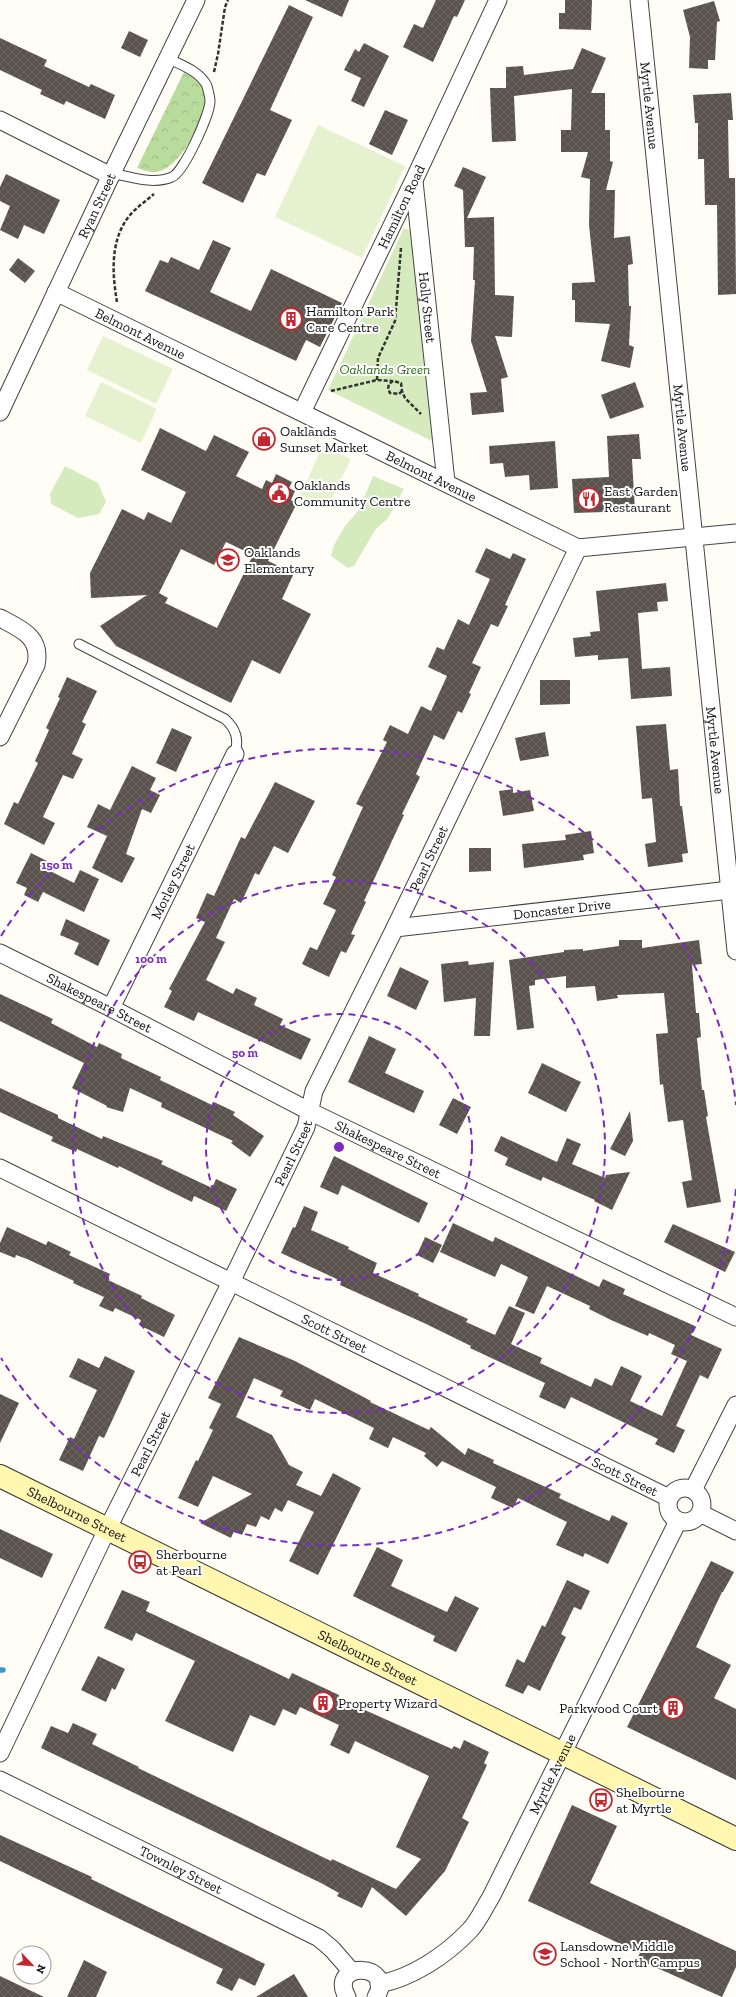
<svg xmlns="http://www.w3.org/2000/svg" width="736" height="1997" viewBox="0 0 736 1997" font-family="'Zilla Slab',serif">
  <defs>
    <pattern id="forest-crowns" width="20" height="18" patternUnits="userSpaceOnUse"><rect width="20" height="18" fill="#b9dc9c"/><path d="M2 6a3 3 0 1 1 6 0M12 15a3 3 0 1 1 6 0" fill="none" stroke="#9ebc85"/></pattern>
    <pattern id="building-cross-hatch" width="8" height="8" patternUnits="userSpaceOnUse"><rect width="8" height="8" fill="#5a524d"/><path d="M0 0l8 8M0 8l8-8" fill="none" stroke="#6d6662"/></pattern>
  </defs>
  <rect width="100%" height="100%" fill="#fffdf5"/>
  <path fill="url(#forest-crowns)" d="M185,70C193,75 202,81 205,90C212,111 179,172 155,172C150,173 142,169 137,168Z"/>
  <path fill="#d5ebbd" d="M404,228L413,232L436,443L328,390Z
    M65,466L98,483L106,502L99,514L78,518L51,504L50,494Z
    M373,476L404,489L388,518L375,530L354,566L348,568L331,556L334,545L345,526L359,510Z"/>
  <path fill="#e6f2cf" d="M318,125L405,166L362,258L275,217Z
    M103,336L173,369L156,404L87,370Z
    M101,382L157,409L141,443L85,416Z
    M323,446L351,459L327,508L300,495Z"/>
  <g fill="none" stroke-linecap="round" stroke-linejoin="round">
    <path stroke="#3f96cf" stroke-width="5.5" d="M0,1670H3"/>
  </g>
  <path fill="url(#building-cross-hatch)" fill-rule="evenodd" d="M305,0H349L342,17Z
    M436,0H465L457,17L454,16L433,62L403,47L414,24L423,28Z
    M565,0H592L591,30L559,29V13H565Z
    M714,1L720,21L717,22L715,60H708V69L689,68L690,37L683,10Z
    M289,5L313,17L270,110L292,120L265,176L257,173L243,203L202,183Z
    M129,31L148,40L140,57L121,48Z
    M0,38L47,60L44,66L89,87L91,84L115,95L105,119L66,101L64,105L40,94L42,90L0,70Z
    M364,43L389,56L364,107L351,101L361,78L344,70L355,49L359,52Z
    M582,48L606,58L591,93H605V130H610V161L613,162L606,190H615L614,238L630,236L633,264L628,265L629,306H631L629,345L634,347L630,368L601,361L610,324L575,322V300H572V283L595,282L589,225L590,179L581,177L588,152H561V130H571L572,89L514,96L516,141L492,142L490,88H506V67L523,66L524,75L573,69Z
    M731,93L733,120H728L729,178H735L736,294L718,295L717,205H705L704,159H698V123H695L693,95Z
    M385,110L408,120L392,155L369,144Z
    M463,167L486,177L467,218L494,217L495,295L514,296L512,337L495,336L508,377L501,379L504,412L472,415L470,393L487,392L471,341L475,280H473L474,247H465L463,190L454,186Z
    M6,174L60,200L44,234L24,225L18,239L0,230L10,206L0,201V187Z
    M213,240L231,248L210,292L251,311L271,269L342,303L320,347L306,340L296,361L145,291L160,260L168,263L171,257L199,270Z
    M18,258L35,271L25,283L9,270Z
    M635,382L644,407L610,419L601,395Z
    M160,428L206,451L214,435L249,452L236,476L262,489L266,480L272,483L276,474L292,482L289,488L295,491L291,500L297,503L268,561L294,573L282,599L311,614L280,674L252,660L231,703L116,646L100,626L147,595L91,598L90,573L122,509L144,520L148,512L171,523L186,492L141,470ZM226,542L253,555L217,628L165,603L168,598L159,593L181,549L214,565Z
    M639,434L641,459H632L635,511L574,513L572,479L609,477L607,436Z
    M555,441L558,488L530,490L529,475L505,477L503,463L490,464L489,446Z
    M486,548L510,559L513,553L526,559L505,605L508,606L498,627L491,624L472,663L481,667L469,693L471,694L462,713L458,711L444,740L434,735L416,774L420,777L402,814L404,815L364,901L366,902L351,934L355,935L346,953L341,951L329,977L302,964L310,947L317,950L336,910L323,904L336,877L332,875L363,807L356,804L387,742L383,740L390,725L408,734L421,706L431,711L447,676L428,667L437,647L444,650L458,619L469,625L490,579L475,572Z
    M666,583L668,601L657,602L658,611L638,613L642,669L670,667L672,696L631,699L628,658L598,660V655L575,657L573,638L591,636L590,632L600,631L596,591Z
    M67,677L97,691L82,722L86,724L72,754L83,759L73,779L63,775L43,817L55,823L44,845L4,824L14,802L18,804L38,763L35,761L49,730L46,728L60,698L58,697Z
    M540,680H570V704L540,705Z
    M666,724L670,770L678,769L680,806H682L688,853L682,854L683,862L648,867L645,844L656,842L652,798L642,799L636,726Z
    M172,728L192,737L176,772L156,763Z
    M545,732L549,756L520,761L515,738Z
    M132,766L156,778L150,790L160,795L151,813L142,809L126,854L135,858L122,883L92,868L107,836L87,827L98,804L110,810Z
    M275,782L315,801L288,853L274,846L259,875L255,873L241,903L234,899L216,938L225,942L206,980L233,994L236,988L257,998L254,1005L283,1019L280,1025L311,1039L301,1060L198,1012L194,1021L164,1007L172,991L169,989L205,922L196,918L207,893L214,896L241,837L245,839Z
    M513,789V793L530,790L534,811L503,816L499,791Z
    M591,831L594,853L583,855L584,860L524,868L522,844L566,840L565,835Z
    M469,848H491V871L469,872Z
    M31,853L53,864L50,871L74,883L80,870L99,879L84,912L43,892L38,902L24,895L27,888L16,883Z
    M66,919L110,940L98,966L74,954L79,943L60,935Z
    M619,940H642V948L699,940L702,964L692,965L696,1013H699L701,1037L697,1038L702,1090H704L708,1116L706,1117L721,1202L687,1208L682,1182L692,1180L683,1120L668,1122L663,1084L660,1085L656,1034L668,1033L664,993L617,995L618,998L597,1001L595,986L566,988V976L535,980V985L529,986L534,1028L517,1030L509,960L564,952V950L583,949V951L619,946Z
    M468,961L469,965L494,962L490,1036H474L476,998L444,1002L441,964Z
    M400,967L429,981L416,1010L387,996Z
    M0,994L53,1019L51,1023L97,1047L99,1043L122,1054L121,1058L161,1077L160,1080L212,1105L214,1102L235,1112L233,1115L264,1136L250,1157L231,1143L233,1141L161,1107L162,1103L130,1088L123,1112L106,1107L107,1106L72,1088L84,1063L0,1021Z
    M369,1036L396,1049L385,1073L424,1091L414,1113L348,1082Z
    M542,1063L581,1082L566,1112L528,1093Z
    M0,1088L58,1115V1118L102,1139L103,1136L163,1161L161,1164L212,1188L216,1179L237,1189L226,1211L194,1196L192,1202L119,1166L118,1168L77,1149L76,1152L51,1141L53,1137L0,1112Z
    M453,1098L471,1107L457,1134L439,1125Z
    M630,1111L633,1141L625,1156L610,1149Z
    M501,1136L557,1162L567,1138L581,1144L572,1164L605,1178L606,1175L630,1172L612,1210L594,1201L595,1200L543,1177L541,1181L505,1165L508,1158L494,1151Z
    M334,1156L428,1203L419,1223L342,1185L338,1195L320,1187Z
    M304,1206L318,1212L311,1230L349,1247L348,1249L377,1263L373,1273L419,1294L418,1296L468,1319L466,1322L495,1335L509,1306L525,1313L511,1344L542,1358L540,1363L591,1387L595,1378L612,1386L621,1366L642,1376L630,1401L662,1416L687,1361L671,1354L675,1345L649,1333L648,1336L611,1320L589,1309L590,1306L547,1286L534,1314L515,1306L528,1277L501,1264L495,1277L440,1252L453,1223L493,1242L495,1237L599,1287L603,1279L625,1289L623,1294L695,1326L691,1335L722,1349L708,1379L700,1375L676,1426L685,1430L674,1453L655,1444L658,1439L571,1397L565,1409L539,1397L545,1383L470,1348L471,1346L424,1323L340,1285L341,1281L281,1253L293,1227L295,1228Z
    M673,1224L735,1252L725,1272L664,1242Z
    M7,1227L46,1245L48,1241L71,1252L69,1255L110,1274L108,1280L142,1296L141,1298L175,1315L164,1337L139,1325L141,1320L115,1308L113,1312L99,1306L104,1297L73,1283L74,1281L27,1259L16,1255L15,1258L0,1252V1243Z
    M425,1237L442,1245L433,1263L417,1255Z
    M239,1337L295,1361L371,1401L370,1402L429,1430L431,1427L465,1455L468,1448L494,1460L493,1463L561,1494L559,1498L609,1521L612,1515L628,1523L608,1564L585,1553L583,1557L556,1545L567,1522L518,1498L513,1508L491,1498L496,1487L442,1461L437,1467L424,1456L426,1453L393,1437L388,1448L369,1439L374,1428L315,1399L310,1410L280,1396L283,1391L254,1378L236,1417L272,1435L289,1465L303,1472L296,1485L321,1496L333,1473L361,1488L318,1575L289,1561L314,1512L288,1500L282,1512L275,1508L269,1520L261,1516L256,1527L247,1524L242,1535L234,1531L231,1538L200,1523L252,1494L213,1476L198,1507L178,1498L196,1460L198,1461L213,1430L209,1428L221,1404L208,1398Z
    M105,1356L135,1371L104,1438L99,1436L83,1471L59,1460L70,1437L74,1439L97,1390L69,1377L78,1358L99,1368Z
    M0,1394L19,1403L0,1443Z
    M0,1529L53,1554L42,1578L0,1558Z
    M377,1547L403,1560L391,1586L447,1612L455,1596L479,1608L456,1652L433,1641L435,1636L353,1596Z
    M711,1561L734,1572L723,1592H722L696,1647L731,1665L714,1698L736,1709V1780L627,1727Z
    M567,1580L590,1591L581,1610L574,1607L561,1634L566,1637L540,1691L528,1685L523,1694L505,1686L517,1659L524,1663L542,1625L545,1627Z
    M122,1590L150,1602L146,1611L289,1679L292,1673L339,1695L338,1698L452,1749L454,1746L460,1749L464,1740L489,1752L484,1763L487,1765L462,1818L469,1822L445,1871L406,1916L372,1887L362,1908L337,1896L339,1893L321,1883L41,1748L51,1726L68,1733L73,1723L97,1734L92,1744L139,1767L138,1768L331,1861L332,1859L396,1889L421,1859L396,1847L429,1776L355,1741L349,1754L330,1745L339,1725L300,1707L296,1715L283,1709L275,1726L250,1715L233,1752L165,1721L195,1661L136,1633L132,1641L104,1628Z
    M98,1656L125,1669L115,1690L112,1688L106,1702L81,1690Z
    M572,1805L617,1826L590,1883L736,1951V1967L722,1997L637,1959L640,1953L528,1901Z
    M0,1835L92,1877L91,1879L265,1964L255,1986L239,1978L232,1991L216,1983L223,1969L0,1861Z
    M84,1960L107,1972L96,1997H67Z
    M294,1974L308,1997H256Z
    M0,1976L44,1997H0Z"/>
  <g fill="none" stroke-linecap="round" stroke-linejoin="round">
    <g stroke="#444" stroke-width="11">
      <path id="lane" d="M112,173C131,177 154,185 172,177C184,172 210,114 210,101C210,97 208,90 207,86C200,71 181,65 167,58
        M79,644L225,719C236,729 239,739 235,754"/>
    </g>
    <g stroke="#444" stroke-width="19">
      <g id="street">
        <path id="s1" d="M639,0L736,951"/>
        <path d="M0,120L111,176"/>
        <path id="s2" d="M414,181L446,482"/>
        <path id="s3" d="M56,292L578,548L736,533"/>
        <path id="s4" d="M0,412L112,173L196,0"/>
        <path id="s5" d="M302,412L414,180L498,0"/>
        <path d="M0,618C21,629 42,637 36,665L0,737"/>
        <path id="s6" d="M395,928L730,890"/>
        <path id="s7" d="M0,953L111,1008L309,1111L736,1317"/>
        <path id="s8" d="M111,1008L235,754"/>
        <path id="s9" d="M0,1168L669,1498"/>
        <circle cx="685" cy="1505" r="17"/>
        <path d="M693,1490L736,1405"/>
        <path d="M700,1513L736,1531"/>
        <path id="s10" d="M0,1753L101,1542L231,1282L306,1127L314,1091L395,928L578,548"/>
        <path id="s11" d="M0,1780L319,1938L332,1949L352,1972"/>
        <path id="s12" d="M379,1984C412,1978 446,1955 469,1931C478,1922 484,1908 491,1897L678,1521"/>
        <path d="M347,1997C327,1960 397,1963 376,1997"/>
      </g>
    </g>
    <g stroke="#333" stroke-width="24">
      <g id="secondary">
        <path id="s13" d="M0,1476L736,1839"/>
      </g>
    </g>
    <path stroke="#333" stroke-width="2.5" stroke-dasharray="4 2" stroke-linecap="butt" d="M214,72L218,54L225,7L228,0
      M117,302C112,273 110,239 130,215C137,207 146,201 154,194
      M377,380L378,358L395,321L401,248
      M331,391L377,380L392,381
      M402,391L399,394L390,393L388,389L389,384L393,381L401,383L402,391L405,398L421,414"/>
    <use href="#lane" stroke="#fff" stroke-width="9"/>
    <use href="#street" stroke="#fff" stroke-width="17"/>
    <use href="#secondary" stroke="#fff6b0" stroke-width="22"/>
  </g>
  <g fill="none" stroke="#7b2cbf" stroke-width="2" stroke-dasharray="7 5">
    <circle cx="339" cy="1147" r="133"/>
    <circle cx="339" cy="1147" r="266"/>
    <path d="M736 1189A399 399 0 0 1 1 1358M1 936A399 399 0 0 1 736 1105"/>
  </g>
  <defs>
    <g id="building-ring" transform="scale(1.15)"><circle r="9.5" fill="#fff" stroke="#c4262e" stroke-width="1.5"/><path d="M-4-6H4V6H1V3H-1V6H-4ZM-2.5-4.3h1.7v1.8h-1.7ZM.8-4.3h1.7v1.8H.8ZM-2.5-1h1.7V.8h-1.7ZM.8-1h1.7V.8H.8Z" fill="#c4262e"/></g>
    <g id="shop-ring" transform="scale(1.15)"><circle r="9.5" fill="#fff" stroke="#c4262e" stroke-width="1.5"/><path d="M-5-2.5h2.3a2.7 3.5 0 0 1 5.4 0H5L5.5 6h-11ZM-1.5-2.5h3a1.5 2.3 0 0 0-3 0Z" fill="#c4262e"/></g>
    <g id="civic-ring" transform="scale(1.15)"><circle r="9.5" fill="#fff" stroke="#c4262e" stroke-width="1.5"/><path d="M-.6-6.5H3V-4.5H.6V-3L4-1V1h2V6H-6V1h2V-1L-.6-3ZM-1.2 2.5V6h2.4V2.5Z" fill="#c4262e"/></g>
    <g id="restaurant-ring" transform="scale(1.15)"><circle r="9.5" fill="#fff" stroke="#c4262e" stroke-width="1.5"/><path d="M-5-6h1v4h1v-4h1v4h1v-4h1v5L-1.5 .5V6h-2V.5L-5-1ZM5-6V6H3V1.5H1.5Q1.5-4 5-6Z" fill="#c4262e"/></g>
    <g id="school-ring" transform="scale(1.15)"><circle r="9.5" fill="#fff" stroke="#c4262e" stroke-width="1.5"/><path d="M0-5L7-2L0 1L-7-2ZM-4 1L0 2.5L4 1V4Q0 6-4 4Z" fill="#c4262e"/></g>
    <g id="bus-ring" transform="scale(1.15)"><circle r="9.5" fill="#fff" stroke="#c4262e" stroke-width="1.5"/><path d="M-5-6H5V4H4V6H2V4H-2V6H-4V4H-5ZM-3.5-4V0h7V-4ZM-3.5 1.2v1.5H-2V1.2ZM2 1.2v1.5H3.5V1.2Z" fill="#c4262e"/></g>
  </defs>
  <g fill-rule="evenodd">
    <use href="#building-ring" x="291" y="319"/>
    <use href="#shop-ring" x="264" y="439"/>
    <use href="#civic-ring" x="279" y="493"/>
    <use href="#restaurant-ring" x="589" y="499"/>
    <use href="#school-ring" x="228" y="560"/>
    <use href="#bus-ring" x="140" y="1562"/>
    <use href="#building-ring" x="323" y="1703"/>
    <use href="#building-ring" x="673" y="1708"/>
    <use href="#bus-ring" x="601" y="1800"/>
    <use href="#school-ring" x="545" y="1954"/>
  </g>
  <g text-anchor="middle" stroke-width="4" stroke-linejoin="round" paint-order="stroke">
    <g font-size="14" fill="#111" stroke="#fff">
      <text dy="5" stroke="none"><textPath href="#s1" startOffset="106">Myrtle Avenue</textPath></text>
      <text dy="5" stroke="none"><textPath href="#s4" startOffset="228">Ryan Street</textPath></text>
      <text dy="5" stroke="none"><textPath href="#s5" startOffset="228">Hamilton Road</textPath></text>
      <text dy="5" stroke="none"><textPath href="#s2" startOffset="127">Holly Street</textPath></text>
      <text dy="5" stroke="none"><textPath href="#s3" startOffset="94">Belmont Avenue</textPath></text>
      <text dy="5" stroke="none"><textPath href="#s1" startOffset="430">Myrtle Avenue</textPath></text>
      <text dy="5" stroke="none"><textPath href="#s3" startOffset="418">Belmont Avenue</textPath></text>
      <text dy="5" stroke="none"><textPath href="#s1" startOffset="754">Myrtle Avenue</textPath></text>
      <text dy="5" stroke="none"><textPath href="#s10" startOffset="993">Pearl Street</textPath></text>
      <text dy="5" stroke="none"><textPath href="#s8" startOffset="141">Morley Street</textPath></text>
      <text dy="5" stroke="none"><textPath href="#s6" startOffset="168">Doncaster Drive</textPath></text>
      <text dy="5" stroke="none"><textPath href="#s7" startOffset="111">Shakespeare Street</textPath></text>
      <text dy="5" stroke="none"><textPath href="#s7" startOffset="435">Shakespeare Street</textPath></text>
      <text dy="5" stroke="none"><textPath href="#s10" startOffset="668">Pearl Street</textPath></text>
      <text dy="5" stroke="none"><textPath href="#s9" startOffset="373">Scott Street</textPath></text>
      <text dy="5" stroke="none"><textPath href="#s10" startOffset="344">Pearl Street</textPath></text>
      <text dy="5" stroke="none"><textPath href="#s9" startOffset="697">Scott Street</textPath></text>
      <text dy="5" stroke="none"><textPath href="#s13" startOffset="86">Shelbourne Street</textPath></text>
      <text dy="5" stroke="none"><textPath href="#s13" startOffset="410">Shelbourne Street</textPath></text>
      <text dy="5" stroke="none"><textPath href="#s12" startOffset="284">Myrtle Avenue</textPath></text>
      <text dy="5" stroke="none"><textPath href="#s11" startOffset="202">Townley Street</textPath></text>
    </g>
    <g font-size="14" fill="#111" stroke="#fff" text-anchor="start">
      <text x="306" y="316">Hamilton Park<tspan x="306" dy="16">Care Centre</tspan></text>
      <text x="280" y="436">Oaklands<tspan x="280" dy="16">Sunset Market</tspan></text>
      <text x="294" y="490">Oaklands<tspan x="294" dy="16">Community Centre</tspan></text>
      <text x="604" y="496">East Garden<tspan x="604" dy="16">Restaurant</tspan></text>
      <text x="244" y="557">Oaklands<tspan x="244" dy="16">Elementary</tspan></text>
      <text x="156" y="1559">Sherbourne<tspan x="156" dy="16">at Pearl</tspan></text>
      <text x="338" y="1708">Property Wizard</text>
      <text x="658" y="1713" text-anchor="end">Parkwood Court</text>
      <text x="616" y="1797">Shelbourne<tspan x="616" dy="16">at Myrtle</tspan></text>
      <text x="560" y="1951">Lansdowne Middle<tspan x="560" dy="16">School - North Campus</tspan></text>
    </g>
    <g font-size="14" font-style="italic" fill="#2f6b1f" stroke="#fff">
      <text x="385" y="374">Oaklands Green</text>
    </g>
  </g>
  <circle cx="339" cy="1147" r="6" fill="#7b2cbf" stroke="#fff" stroke-width="2"/>
  <g font-size="12" text-anchor="middle" font-weight="bold" fill="#7b2cbf" stroke="#fff" stroke-width="4" stroke-linejoin="round" paint-order="stroke">
    <text x="57" y="869">150 m</text>
    <text x="151" y="963">100 m</text>
    <text x="245" y="1057">50 m</text>
  </g>
  <g transform="translate(32 1965) rotate(115)"><circle r="19" fill="#ffffff" stroke="#a0a0a0"/>
  <path d="M0-3L7 15L0 10L-7 15Z" fill="#c4262e"/>
  <text y="-6" font-size="11" font-weight="bold" text-anchor="middle" fill="#111111">N</text>
  </g>
</svg>
